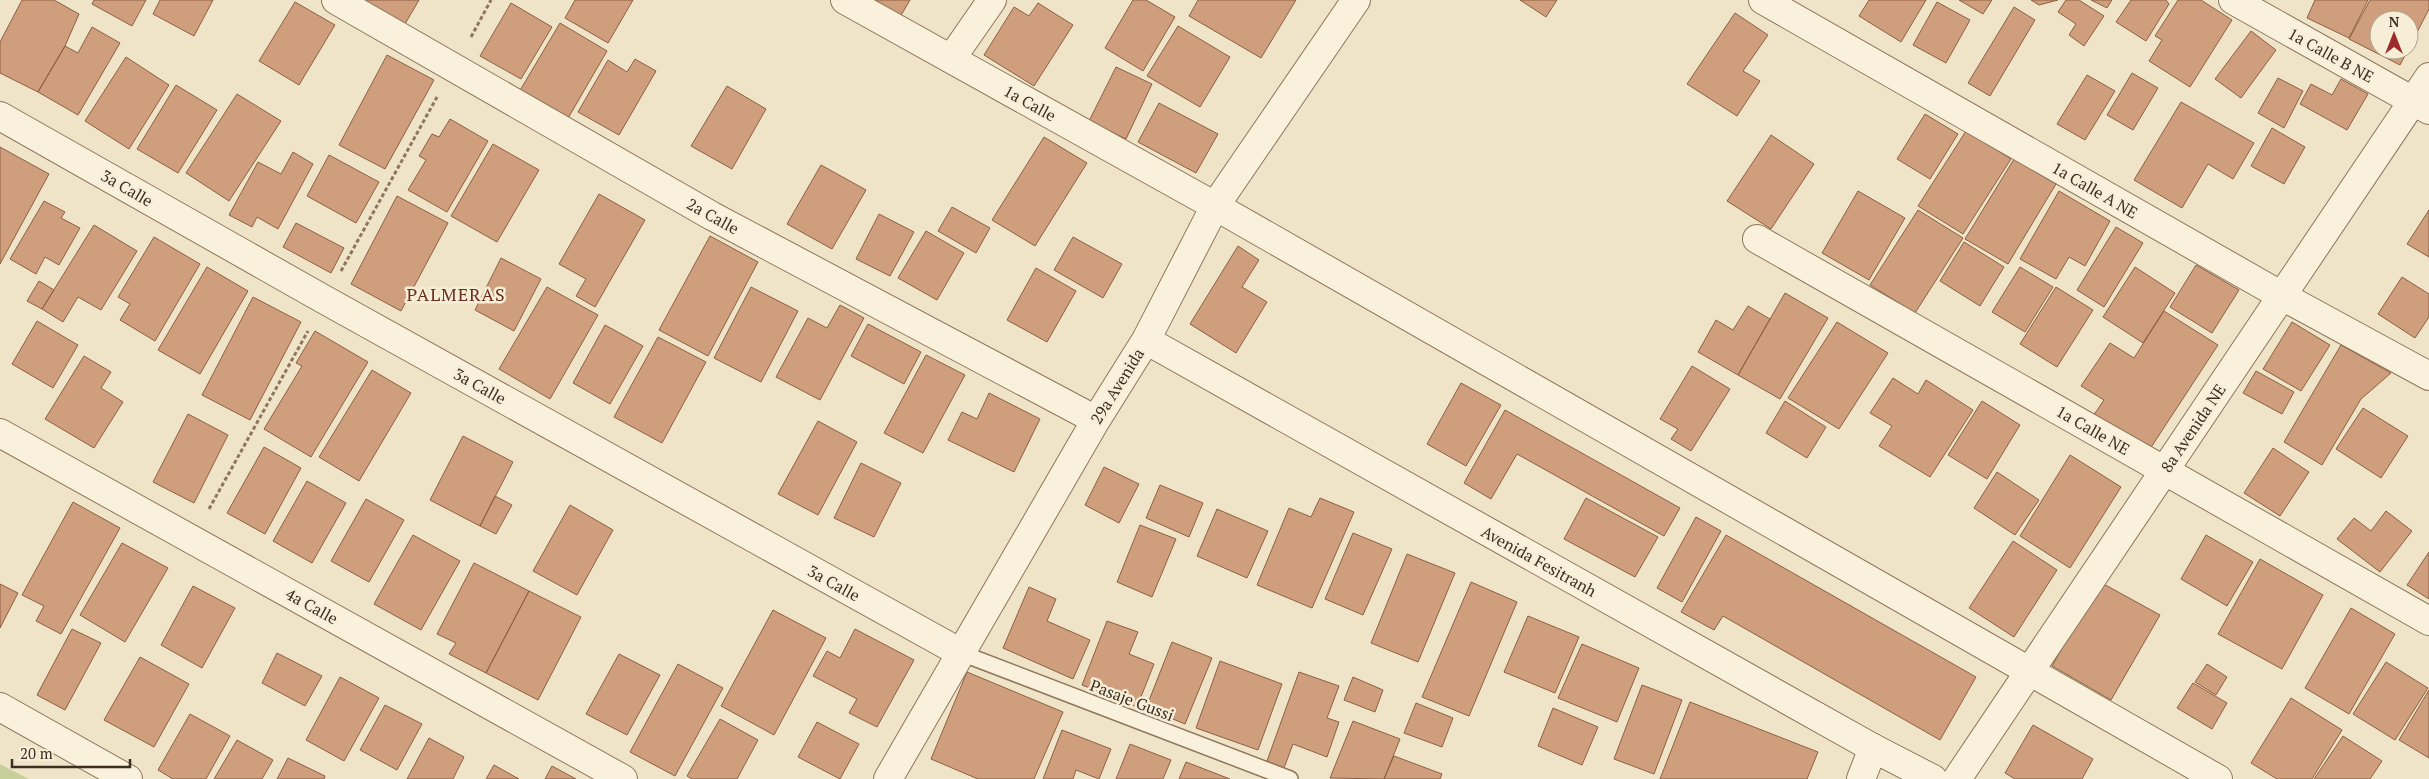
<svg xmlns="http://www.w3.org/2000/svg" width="2429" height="779" viewBox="0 0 2429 779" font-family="'PT Serif',serif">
  <rect width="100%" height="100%" fill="#f0e4c8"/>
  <path fill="#c9cf9b" d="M0,764L29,779H0Z"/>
  <path fill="#cf9f7d" stroke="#8d5f41" d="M22,0H54L79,14L65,46L38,92L0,73V42Z
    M94,0H146L132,26L92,4Z
    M160,0H213L194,36L153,14Z
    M362,0H419L405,24Z
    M575,0H633L608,43L565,18Z
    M870,0H910L900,17Z
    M1133,0H1146L1175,17L1143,71L1105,48Z
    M1198,0H1296L1261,58L1189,16Z
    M1520,0H1557L1546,17Z
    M1869,0H1926L1901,42L1859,16Z
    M1959,0H1992L1983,14Z
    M2031,0H2058L2039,5Z
    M2066,0H2079L2104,16L2084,46L2069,35L2076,24L2058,12Z
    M2091,0H2112L2107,8Z
    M2131,0H2166L2169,4L2146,41L2116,22Z
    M2178,0H2201L2232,20L2190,87L2149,61L2162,40L2155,36Z
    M2315,0H2368L2349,38L2307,18Z
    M2370,0H2429V9L2409,48V20H2379V50H2408L2400,65L2349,39Z
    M295,2L335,25L299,85L259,61Z
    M1937,2L1970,20L1946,63L1913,45Z
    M511,3L552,27L521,79L480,56Z
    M1038,3L1073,25L1034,86L984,55L1014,7L1029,16Z
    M2014,7L2035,20L1990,96L1968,83Z
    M1735,13L1768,35L1743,71L1760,81L1737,116L1687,84Z
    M560,23L607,51L567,120L519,92Z
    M1178,26L1230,57L1200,107L1147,76Z
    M92,27L120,43L78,115L38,92L65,46L78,53Z
    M2251,31L2276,50L2241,98L2215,79Z
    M387,55L434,80L385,169L339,145Z
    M126,57L169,85L129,149L85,121Z
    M635,59L656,71L619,135L578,112L608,60L627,72Z
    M1116,67L1152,84L1126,139L1089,121Z
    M2132,73L2158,88L2133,130L2107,115Z
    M2087,75L2115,91L2085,140L2057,124Z
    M2278,78L2303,91L2284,128L2258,113Z
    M2341,79L2368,94L2347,130L2300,104L2311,84L2332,95Z
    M176,85L217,110L178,173L137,149Z
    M727,86L766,109L732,169L691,146Z
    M237,94L281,121L229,201L186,173Z
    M2181,102L2254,143L2233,179L2208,164L2182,208L2134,180Z
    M1159,103L1218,134L1196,173L1138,142Z
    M1925,114L1958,134L1930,179L1897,159Z
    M450,119L488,141L447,212L408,190L426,160L419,156L432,134L439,137Z
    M2272,128L2305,147L2284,184L2251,166Z
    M1966,131L2011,159L1963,234L1918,206Z
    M1771,135L1814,164L1771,229L1727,201Z
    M1044,137L1087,163L1035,246L992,220Z
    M493,144L539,170L497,242L451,216Z
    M0,147L49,174L0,264Z
    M293,152L313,164L278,229L257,217L252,227L229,215L258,162L281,174Z
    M329,155L379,182L356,223L307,196Z
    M2014,159L2056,184L2008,264L1965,239Z
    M821,165L866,190L832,249L787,224Z
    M1858,191L1905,218L1869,280L1822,253Z
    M2059,191L2110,221L2085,266L2069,257L2056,279L2020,259Z
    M599,194L645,220L595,307L576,296L586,279L559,264Z
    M397,196L448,223L401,311L351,284Z
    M44,201L65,212L61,218L80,228L59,265L45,257L36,274L10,259Z
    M952,207L990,228L976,253L938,231Z
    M1918,210L1963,238L1915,313L1870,285Z
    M2429,210V257L2407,244Z
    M879,214L914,232L890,276L856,259Z
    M296,223L344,248L331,273L283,247Z
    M94,225L137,251L101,310L78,297L63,322L42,309Z
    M2116,227L2143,243L2104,307L2077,290Z
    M926,231L964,253L937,300L898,278Z
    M710,236L758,262L708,356L659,330Z
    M154,237L200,264L155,341L120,320L130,304L118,297Z
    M1073,237L1122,264L1103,298L1054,270Z
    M1964,242L2004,267L1980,306L1940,281Z
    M1238,246L1259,260L1242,287L1267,302L1236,353L1190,324Z
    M501,258L541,279L514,331L475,310Z
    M2196,265L2239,290L2212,333L2170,307Z
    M207,267L248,291L200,374L158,350Z
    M2020,267L2053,287L2025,332L1992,312Z
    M2135,267L2175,293L2143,343L2103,317Z
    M1036,268L1076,291L1047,342L1007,320Z
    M2402,277L2429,294V317L2415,338L2378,314Z
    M39,281L54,290L42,309L27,301Z
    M547,287L598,315L550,399L499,369Z
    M751,287L798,311L761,382L714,358Z
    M2056,287L2093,310L2057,367L2020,344Z
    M1785,293L1828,318L1780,399L1738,375Z
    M253,297L301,322L250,420L202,395Z
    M840,305L864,318L820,400L776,377L808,318L827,328Z
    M1748,306L1770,319L1738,375L1698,352L1716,320L1733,330Z
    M2164,311L2218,345L2146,455L2091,419L2104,400L2081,386L2110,343L2134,358Z
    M37,321L78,345L53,388L12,364Z
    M1837,322L1888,353L1839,429L1788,398Z
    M2292,322L2330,345L2301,391L2263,369Z
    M868,324L921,352L904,384L851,356Z
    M605,325L643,346L610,404L573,383Z
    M315,331L368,362L311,457L264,429L302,366L296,363Z
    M658,337L706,362L662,443L614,417Z
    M2341,345L2391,373L2361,399L2322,465L2284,442Z
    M926,355L965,375L923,453L884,433Z
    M84,356L111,372L101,388L123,402L94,448L45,419Z
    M1692,366L1730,389L1691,451L1671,439L1678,429L1660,419Z
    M372,370L411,393L359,481L319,457Z
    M2256,371L2294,392L2282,414L2243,393Z
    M1893,378L1918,394L1926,380L1973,410L1930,477L1879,446L1892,426L1870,413Z
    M1461,383L1501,405L1466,466L1427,444Z
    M989,393L1040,419L1014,472L948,440L962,412L977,419Z
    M1785,401L1826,427L1807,458L1766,433Z
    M1982,401L2020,425L1987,479L1948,455Z
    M2363,408L2408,436L2381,478L2336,449Z
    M1505,410L1680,508L1664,536L1517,454L1491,499L1464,483Z
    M188,414L228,435L194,503L153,482Z
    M818,421L857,442L818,515L778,494Z
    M463,436L513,462L480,526L430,500Z
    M264,447L301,468L265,534L227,513Z
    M2273,448L2309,472L2280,516L2244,493Z
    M2070,455L2121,487L2070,568L2020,536Z
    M861,463L901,483L874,537L834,518Z
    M1104,467L1139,484L1119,523L1085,505Z
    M1997,472L2039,500L2015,535L1974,508Z
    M307,481L346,503L312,563L273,541Z
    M1160,485L1203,503L1189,537L1146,518Z
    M495,496L512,505L496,534L480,526Z
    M1320,498L1354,512L1312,608L1257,585L1289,508L1311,517Z
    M1586,498L1658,537L1635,577L1564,539Z
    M366,499L404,520L369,582L331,561Z
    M73,502L120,528L61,634L36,621L44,606L22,595Z
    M570,505L613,530L577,595L533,571Z
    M1217,509L1268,531L1247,578L1197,556Z
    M2386,511L2412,531L2380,572L2337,539L2354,518L2371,531Z
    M1696,517L1721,531L1682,602L1657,588Z
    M1140,525L1176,539L1152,597L1117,582Z
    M1353,533L1392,549L1363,615L1325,599Z
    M413,535L460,561L421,630L374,604Z
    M1726,535L1976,677L1940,740L1723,616L1714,630L1681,612Z
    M2206,535L2253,562L2227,606L2181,579Z
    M2013,541L2057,570L2014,637L1969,608Z
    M122,543L168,568L125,642L80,615Z
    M2429,552V599L2407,585Z
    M1407,554L1455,573L1418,662L1371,643Z
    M2260,559L2323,595L2282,669L2218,634Z
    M474,563L529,591L486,673L449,654L456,643L437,634Z
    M1471,582L1517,602L1469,716L1422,697Z
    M2100,582L2160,615L2111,700L2052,666Z
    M0,584L18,593L0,628Z
    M193,586L235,608L202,668L161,645Z
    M1029,587L1056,599L1047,621L1090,640L1073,679L1003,648Z
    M529,591L581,617L538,700L486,673Z
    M2351,608L2395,634L2349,714L2305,688Z
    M773,610L826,638L774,735L721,706Z
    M1528,616L1579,637L1555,693L1504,672Z
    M1107,621L1138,632L1129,654L1154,664L1137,707L1082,685Z
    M72,629L101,643L65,710L37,695Z
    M855,629L914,660L877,727L849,713L857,699L813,676L827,651L840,658Z
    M1172,642L1212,658L1185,724L1146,708Z
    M1582,644L1639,668L1617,722L1558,698Z
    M277,653L322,676L305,706L262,683Z
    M619,654L660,675L627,735L586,714Z
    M140,657L189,684L154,747L104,720Z
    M1220,661L1282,684L1258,750L1196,728Z
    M2386,662L2428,688L2395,740L2353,714Z
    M678,664L723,688L675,776L630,752Z
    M2207,664L2227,677L2216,695L2195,682Z
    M967,672L1063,712L1034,779H978L931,759Z
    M1299,672L1339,686L1327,718L1339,722L1327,757L1293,744L1284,768L1267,761Z
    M340,677L379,698L344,761L306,740Z
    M1353,677L1383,690L1375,712L1344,700Z
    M2193,683L2227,703L2212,729L2177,708Z
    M1642,685L1682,700L1654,774L1614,759Z
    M2429,690V758L2399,740Z
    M2291,698L2342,730L2312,779H2277L2251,763Z
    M1690,702L1818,752L1807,779H1660Z
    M1416,703L1453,718L1442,747L1404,733Z
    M385,705L422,724L397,770L360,750Z
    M1553,708L1598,727L1582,765L1538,746Z
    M190,714L230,736L206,779H173L158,770Z
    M720,719L758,740L737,779H692L687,776Z
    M1353,721L1400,739L1384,779L1330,778Z
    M817,722L859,744L840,779L798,757Z
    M2033,725L2093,759L2082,779H2015L2005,773Z
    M1062,730L1111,749L1099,779L1076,770L1073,779H1043Z
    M2343,736L2382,761L2370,779H2314Z
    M429,738L464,757L453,779H407Z
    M237,740L273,760L262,779H214Z
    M1130,744L1171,760L1163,779H1116Z
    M1394,756L1442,774L1440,779H1384Z
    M288,758L325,776L324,779H277Z
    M1186,762L1230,779H1179Z
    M494,765L519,779H486Z
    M552,766L576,779H545Z"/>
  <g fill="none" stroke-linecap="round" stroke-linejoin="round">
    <g stroke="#8d765c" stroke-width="18">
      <path id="service" d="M961,653L1290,779"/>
    </g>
    <g stroke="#8d765c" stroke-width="30">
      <path id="minor" d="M336,0L712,216L1096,420
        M845,0L1215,206L2218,779
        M1763,0L2282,296L2429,376
        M2233,0L2429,110
        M951,59L992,0
        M0,116L325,300L961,653
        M1757,239L2429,621
        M1146,340L1873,748
        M0,433L623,779
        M0,707L128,779
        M888,779L1096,420L1146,340L1215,206L1356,0"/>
    </g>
    <g stroke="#8d765c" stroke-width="30">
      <path id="tertiary" d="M1861,779L1873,748L1933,779
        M1957,779L2429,77"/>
    </g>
    <path stroke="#8d765c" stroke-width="3" stroke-dasharray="4 2.5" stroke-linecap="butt" d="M471,37L491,0
      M341,271L437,97
      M209,509L308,331"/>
    <use href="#service" stroke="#faf1dc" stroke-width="15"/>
    <use href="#minor" stroke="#faf1dc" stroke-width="28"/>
    <use href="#tertiary" stroke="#faf1dc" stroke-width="28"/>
  </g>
  <g text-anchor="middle" stroke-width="5" stroke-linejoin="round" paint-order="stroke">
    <g font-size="16" fill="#3d2e20" stroke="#f7eed8">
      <text transform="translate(2331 55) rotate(29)" y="6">1a Calle B NE</text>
      <text transform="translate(1030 103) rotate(29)" y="6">1a Calle</text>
      <text transform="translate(127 188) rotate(30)" y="6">3a Calle</text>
      <text transform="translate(2095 190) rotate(30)" y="6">1a Calle A NE</text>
      <text transform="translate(713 216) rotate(29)" y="6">2a Calle</text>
      <text transform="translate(480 386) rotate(29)" y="6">3a Calle</text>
      <text transform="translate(1117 386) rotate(-58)" y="6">29a Avenida</text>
      <text transform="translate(2193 428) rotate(-56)" y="6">8a Avenida NE</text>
      <text transform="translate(2093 430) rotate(30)" y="6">1a Calle NE</text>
      <text transform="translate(1539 561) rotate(29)" y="6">Avenida Fesitranh</text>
      <text transform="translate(834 583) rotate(29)" y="6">3a Calle</text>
      <text transform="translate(312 606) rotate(29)" y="6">4a Calle</text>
      <text transform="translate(1132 700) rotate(21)" y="6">Pasaje Gussi</text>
    </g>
    <g font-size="18" letter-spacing="1" fill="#6b2e1e" stroke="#f7eed8">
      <text x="456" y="301">PALMERAS</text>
    </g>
  </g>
  <g transform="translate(2394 35)"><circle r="24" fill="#f7eed8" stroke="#ada18e"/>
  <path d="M0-4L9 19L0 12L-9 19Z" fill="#9e2a2b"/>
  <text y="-8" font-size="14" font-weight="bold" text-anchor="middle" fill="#3d2e20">N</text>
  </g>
  <path d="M12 759v8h118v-8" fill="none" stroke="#3d2e20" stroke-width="2.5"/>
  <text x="20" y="759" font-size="15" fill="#3d2e20" stroke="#f7eed8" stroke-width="4" paint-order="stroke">20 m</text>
</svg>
